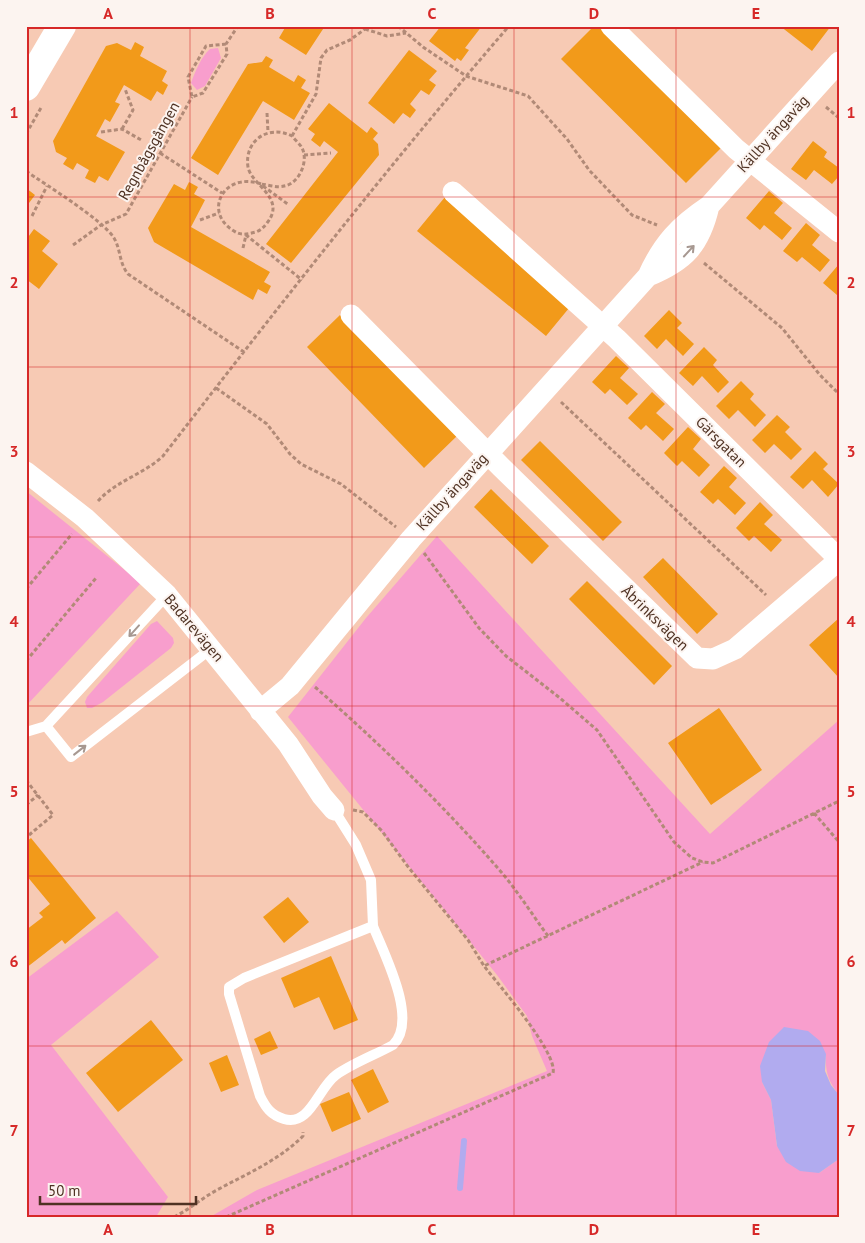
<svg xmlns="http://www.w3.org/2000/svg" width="865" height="1243" viewBox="0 0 865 1243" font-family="'PT Sans',sans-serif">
  <rect width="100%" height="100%" fill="#f7cab4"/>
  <path fill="#f89ecd" d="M218,48L221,58L205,86L197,90L191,83C195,72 201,57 210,49Z
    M26,491L141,583L26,706Z
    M437,536L710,834L839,720V1095C828,1081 825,1071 826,1054L762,1082L771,1100L777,1146L819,1173L839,1159V1217H210L257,1190L547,1071L532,1036L527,1016L497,975L288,717L366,618Z
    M157,621L173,638L174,643L171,648L103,702L92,708H87L85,702L87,697L151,624Z
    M117,911L159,957L51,1045L168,1197L156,1217H26V979Z"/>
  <path fill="#b1abef" d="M784,1027L808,1031L820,1041L826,1054L825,1071L831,1085L839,1095V1159L819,1173L800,1171L786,1162L777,1146L771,1100L762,1082L760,1066L769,1042Z"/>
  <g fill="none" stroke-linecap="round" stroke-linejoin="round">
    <path stroke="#b1abef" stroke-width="6" d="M460,1188L464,1141"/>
  </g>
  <path fill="#f29a1a" d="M286,26H325L306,55L279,38Z
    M441,26H482L465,48L469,50L461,61L457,58L455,61L429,41Z
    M594,26H601L722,147L686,183L561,59Z
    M780,26H831L812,51Z
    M135,42L144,47L140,56L167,71L162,81L168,85L163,95L157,91L151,101L124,85L115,102L120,104L110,122L105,119L96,136L125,152L108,181L99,176L95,183L85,178L89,170L77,163L73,170L63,164L67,158L56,152L53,141L106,46L117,43L131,50Z
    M409,50L437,71L429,80L436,85L429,95L421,90L410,104L416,110L410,118L403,113L394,124L368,103Z
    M266,56L273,60L269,67L294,82L298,75L306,80L301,88L310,93L294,120L263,101L218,175L191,158L248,64L262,62Z
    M329,103L367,133L371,127L378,133L373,139L378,144L379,155L291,263L266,244L338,152L324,141L320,147L311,140L315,134L308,129Z
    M813,141L827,152L824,157L839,168V176L832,184L814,170L806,180L791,169Z
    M189,182L198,187L194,194L205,200L191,227L270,272L264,282L271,286L267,294L258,289L253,300L154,242L148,228L174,184L185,190Z
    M26,188L35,195L26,207Z
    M769,191L783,203L774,213L792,228L782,240L764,225L760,230L746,218Z
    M445,197L574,302L546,336L417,231Z
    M806,223L820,235L812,245L830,260L820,272L802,257L797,262L783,251Z
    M34,229L50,241L42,251L58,264L39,289L26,279V240Z
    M839,264V293L837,295L823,283Z
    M669,310L682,323L677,328L694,344L683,356L666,339L657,349L644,336Z
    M340,315L458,435L424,468L307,347Z
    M704,347L717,360L713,365L729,382L718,393L702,376L693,386L679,373Z
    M616,356L629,368L620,378L638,394L627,405L610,389L605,394L592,382Z
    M741,381L754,394L750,399L766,415L755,427L738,410L729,419L716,406Z
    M652,392L665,404L656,413L674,429L663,441L646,425L641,430L628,418Z
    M777,415L790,427L785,432L802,449L791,460L774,444L765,453L752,440Z
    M688,427L701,439L693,449L710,465L699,477L682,461L677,466L664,453Z
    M540,441L622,522L603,541L521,460Z
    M815,451L828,464L823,469L839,484L828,497L812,480L803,489L790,477Z
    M724,466L737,478L729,487L746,503L735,515L718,499L713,504L700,492Z
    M491,489L549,546L532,564L474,507Z
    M760,502L773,515L764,524L782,540L771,552L754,536L749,541L736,528Z
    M663,558L718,614L697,634L643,577Z
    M587,581L672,666L654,685L569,599Z
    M839,618V678L809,645Z
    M719,708L762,770L711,805L668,743Z
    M31,838L96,918L65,944L62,940L26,968V930L43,917L39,913L50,904L26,875V842Z
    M288,897L309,922L284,943L263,917Z
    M331,956L358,1020L334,1030L319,997L294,1008L281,978Z
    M151,1020L183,1060L118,1112L86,1073Z
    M270,1031L278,1048L261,1055L254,1039Z
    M227,1055L239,1085L221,1092L209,1063Z
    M373,1069L389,1102L368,1113L351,1080Z
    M349,1092L361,1119L332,1132L320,1104Z"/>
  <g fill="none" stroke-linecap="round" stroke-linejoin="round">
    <path stroke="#b18a77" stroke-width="3" stroke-dasharray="4 2.5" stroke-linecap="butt" d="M277,26L281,28
      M398,26L423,47L466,76L528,96L567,139L589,170L632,215L657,225
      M365,29L387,36L406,33
      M226,44L206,46L188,77L192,97L203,93L227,54L226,44L238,26
      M826,107L839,118
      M267,113L268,132
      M122,129L133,110L125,89
      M101,132L122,129L143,141
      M26,134L42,106
      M292,136L316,94L321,58L327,50L350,40L365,29L363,26
      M160,153L222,193
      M304,155L331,153
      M26,171C46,185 103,220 114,238C121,250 119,263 128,274L244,352
      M261,184C224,171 202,212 234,231C241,236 248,234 256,232C261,230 264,227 267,223C287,198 251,185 248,167C244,141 268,124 292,136C295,140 300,144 302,148C309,161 299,184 284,186C278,188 268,185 261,184
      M263,186L289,205
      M32,216L47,186
      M200,220L219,213
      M73,245L101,225L126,214L192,97
      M243,248L246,235L302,280
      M704,263L782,328L820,375L839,394
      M216,388L267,424L290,454L301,464L341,484L396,527
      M561,402L766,595
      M98,501C116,481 144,474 163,456C275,311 389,165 509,26
      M424,553L479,628L506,656L560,698L597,730L674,842L692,858L703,862L713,863L839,801
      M26,589L72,534
      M26,661L96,578
      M315,687C379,743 440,802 496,866C515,887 531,913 548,936
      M26,780L53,815L29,835
      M26,805L38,795
      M353,810L363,812L382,831L409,868L468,940L484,966
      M814,813L839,842
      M174,1217C190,1209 202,1198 217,1190C248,1173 278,1161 303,1136V1132
      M226,1217L553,1073C558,1053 498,984 484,966L703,862"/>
    <path stroke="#fff" stroke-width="10" d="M167,595L46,726L71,757L212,648
      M26,732L46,726
      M334,810L356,845L371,880L373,926L244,978L229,987V994L260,1096C266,1108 271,1115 284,1119C310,1127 318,1088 336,1075C353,1063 375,1055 393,1045C419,1020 384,954 373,926"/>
    <path stroke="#fff" stroke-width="21" d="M611,26L736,149L839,232
      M453,192L617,339L839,559
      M648,276C685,261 700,245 709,206
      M351,315L501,467L697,658L713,659L735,649L839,560
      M26,472L85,518L167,595L288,744L322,796L334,810
      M260,711L290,686L411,539L648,276C663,243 679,226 709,206L839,62"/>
    <path stroke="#fff" stroke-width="28" d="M26,87L62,26"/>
  </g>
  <defs><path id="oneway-shaft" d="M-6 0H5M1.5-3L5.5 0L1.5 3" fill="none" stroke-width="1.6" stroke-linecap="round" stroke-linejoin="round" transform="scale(1.25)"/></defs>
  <g stroke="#a79891">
    <use href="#oneway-shaft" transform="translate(689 251) rotate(-47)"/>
    <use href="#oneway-shaft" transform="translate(134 631) rotate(132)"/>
    <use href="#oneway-shaft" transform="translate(80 750) rotate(-38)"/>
  </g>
  <path fill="none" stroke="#d62828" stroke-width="1" stroke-opacity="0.55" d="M190,26V1217M352,26V1217M514,26V1217M676,26V1217M26,197H839M26,367H839M26,537H839M26,706H839M26,876H839M26,1046H839"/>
  <g text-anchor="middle" stroke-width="4" stroke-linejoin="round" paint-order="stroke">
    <g font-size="15" fill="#4f3223" stroke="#fcf4f0">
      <text transform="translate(773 134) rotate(-48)" y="5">Källby ängaväg</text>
      <text transform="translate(149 151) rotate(-61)" y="5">Regnbågsgången</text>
      <text transform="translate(721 442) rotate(45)" y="5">Gärsgatan</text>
      <text transform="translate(452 492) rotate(-48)" y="5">Källby ängaväg</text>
      <text transform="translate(655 618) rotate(44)" y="5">Åbrinksvägen</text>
      <text transform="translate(194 628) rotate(50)" y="5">Badarevägen</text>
    </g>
  </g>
  <rect width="865" height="1243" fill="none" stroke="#fcf4f0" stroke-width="55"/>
  <path d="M40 1196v8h156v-8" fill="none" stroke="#4f3223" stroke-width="2.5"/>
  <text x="48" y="1196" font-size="15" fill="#4f3223" stroke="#fcf4f0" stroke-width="4" paint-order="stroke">50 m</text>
  <rect x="28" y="28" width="810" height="1188" fill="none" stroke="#d62828" stroke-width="2"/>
  <g font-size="16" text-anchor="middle" font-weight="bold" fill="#d62828">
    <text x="108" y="19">A</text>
    <text x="270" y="19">B</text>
    <text x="432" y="19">C</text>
    <text x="594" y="19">D</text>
    <text x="756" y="19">E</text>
    <text x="14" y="118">1</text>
    <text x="851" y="118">1</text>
    <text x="14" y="288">2</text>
    <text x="851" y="288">2</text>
    <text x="14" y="457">3</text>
    <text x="851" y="457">3</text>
    <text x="14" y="627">4</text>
    <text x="851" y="627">4</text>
    <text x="14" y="797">5</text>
    <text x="851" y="797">5</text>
    <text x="14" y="967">6</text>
    <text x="851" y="967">6</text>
    <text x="14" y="1136">7</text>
    <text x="851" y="1136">7</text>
    <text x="108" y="1235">A</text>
    <text x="270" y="1235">B</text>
    <text x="432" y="1235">C</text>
    <text x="594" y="1235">D</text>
    <text x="756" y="1235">E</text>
  </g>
</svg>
